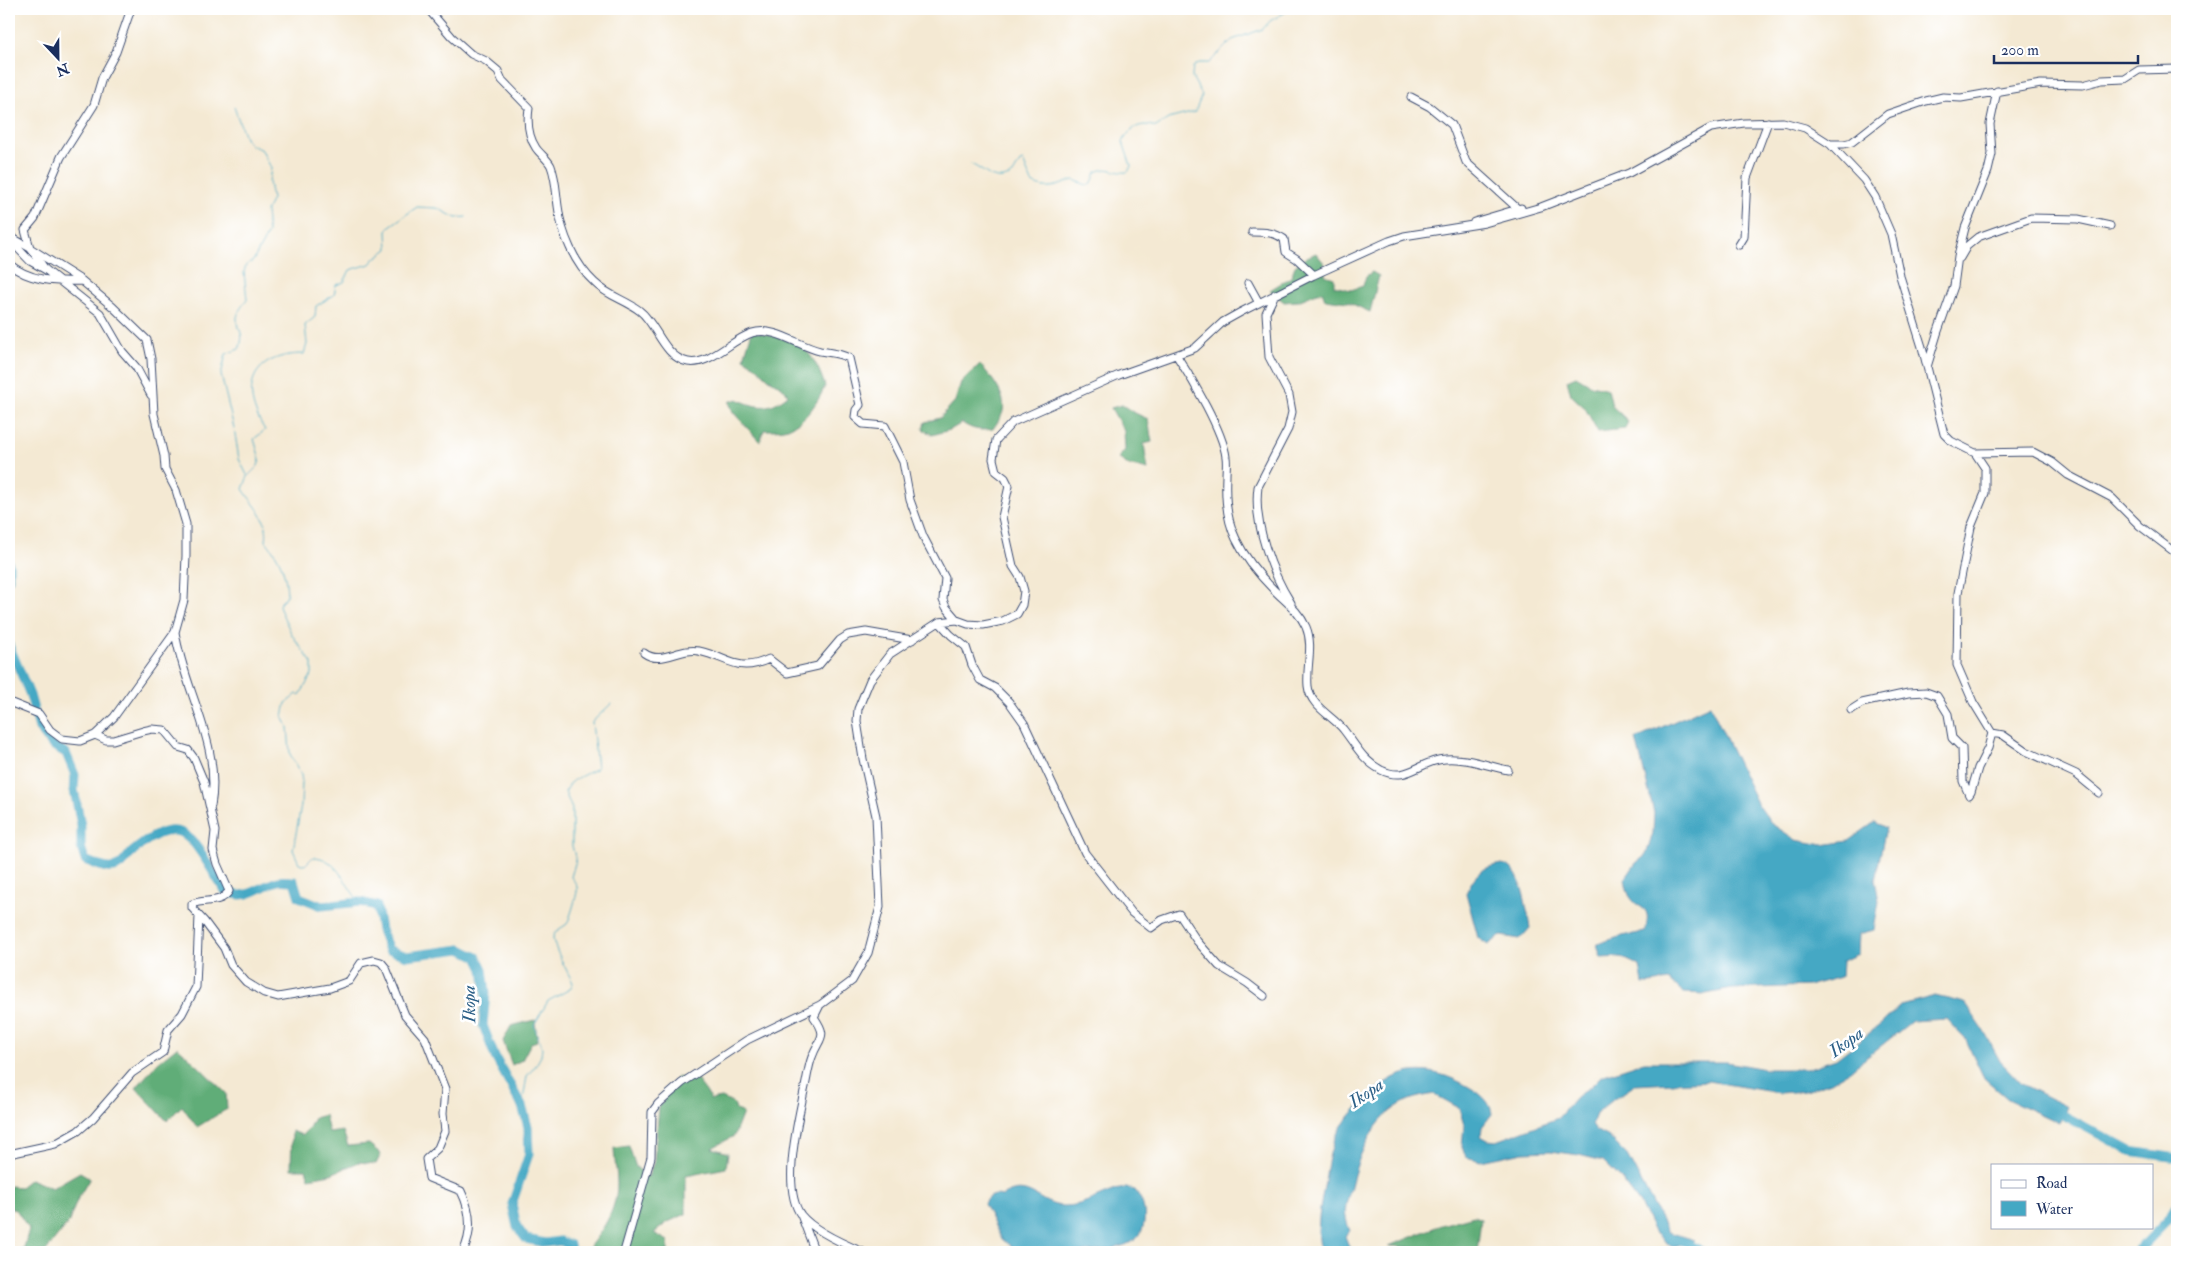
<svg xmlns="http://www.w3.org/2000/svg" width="2186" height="1261" viewBox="0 0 2186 1261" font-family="'IM FELL Double Pica',serif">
  <rect width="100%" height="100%" fill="#fff"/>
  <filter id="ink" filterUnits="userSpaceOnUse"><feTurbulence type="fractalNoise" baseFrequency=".02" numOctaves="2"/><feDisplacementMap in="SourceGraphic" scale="10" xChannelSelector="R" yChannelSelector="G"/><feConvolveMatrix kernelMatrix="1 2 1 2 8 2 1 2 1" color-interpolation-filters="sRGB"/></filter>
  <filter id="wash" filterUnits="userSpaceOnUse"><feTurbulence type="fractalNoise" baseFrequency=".0096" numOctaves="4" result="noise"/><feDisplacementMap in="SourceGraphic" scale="20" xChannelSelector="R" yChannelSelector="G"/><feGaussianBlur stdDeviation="1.12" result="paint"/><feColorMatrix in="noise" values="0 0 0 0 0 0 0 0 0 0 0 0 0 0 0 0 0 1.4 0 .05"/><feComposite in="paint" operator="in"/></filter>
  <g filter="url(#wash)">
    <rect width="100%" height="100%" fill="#f4e9d3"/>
    <path fill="#60ad78" stroke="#3e6e6b" d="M1316,253L1324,263L1325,275L1334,278V286L1351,290L1363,286L1366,276L1372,272L1379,276L1370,312L1348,302L1325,299L1322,291L1298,301L1284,302L1270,290L1291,277L1295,266L1307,257Z
      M752,331C794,341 810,340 825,386C818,402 806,421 788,428C781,430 772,430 764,430L760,442L733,412L729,402L737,399C758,409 770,410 788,395C783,385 775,384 767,377C759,369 753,364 744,358Z
      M980,364C990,376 1007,395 1003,411C1002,417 996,424 993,429C980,431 973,430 962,423L950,430L932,435L923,429L925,422L940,418L955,401L961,382Z
      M1576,376L1591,385L1608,389L1612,406L1628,421L1625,429L1598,432L1585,408L1571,395L1567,380Z
      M1122,405L1133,412L1148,419L1152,442L1144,444L1148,470L1128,465L1118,458L1125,450L1124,431L1111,408Z
      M535,1020L537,1041L531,1043L522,1060L512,1065L503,1041L511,1026Z
      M177,1047C195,1061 209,1078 226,1093L227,1109L197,1127L182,1106L167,1121L136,1088L158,1062Z
      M677,1077L688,1079L696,1077C700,1086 708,1091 710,1100L722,1098L734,1104L736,1110L743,1113L734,1136L712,1148L728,1153L726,1168L686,1176V1214L668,1222L654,1233L668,1241V1252H591L590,1246C605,1227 617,1208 617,1183C617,1171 614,1159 614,1148L629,1146L636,1167L648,1177L654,1162L659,1107Z
      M325,1115L329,1133L343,1131L348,1146L369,1144L381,1154L376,1164L359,1162L331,1174L309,1178L306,1169H291L292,1131L302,1135L309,1128L314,1118Z
      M80,1172L90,1178L77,1200L69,1222L45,1252H21L24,1248L29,1229L17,1211L9,1207V1186L20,1187L30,1179L52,1188Z
      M1474,1216L1481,1219L1477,1252H1419V1248L1389,1246L1441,1225Z"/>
    <path fill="#44a8c4" stroke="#306c91" d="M1710,705L1757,803L1772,824L1796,840L1823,845L1848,841L1875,822L1886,828L1875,880L1879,901L1874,930L1859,934L1858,954L1842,961L1841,977L1808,986L1732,989L1706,994L1684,993L1669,980L1643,984L1640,966L1621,957L1601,958L1597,944L1622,936L1645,932C1653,902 1639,913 1629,895C1627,890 1626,884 1625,879L1636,863L1646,855L1653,833L1654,813L1636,739Z
      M1502,864C1506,865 1511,867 1513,870C1524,883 1527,912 1530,928L1520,939L1501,936L1488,945L1478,938L1466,893C1476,873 1480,868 1502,864Z
      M1935,996L1965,1003L1982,1028L2000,1061L2022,1084L2067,1107L2059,1123L2008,1099L1984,1078L1966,1040L1946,1019L1912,1021L1851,1070L1831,1082L1805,1091L1779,1093L1708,1081L1635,1085L1614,1099L1596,1114L1592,1124L1596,1130L1609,1137L1627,1155L1668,1232L1695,1240L1672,1247L1654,1232L1640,1204L1622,1180L1603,1161L1579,1155L1551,1151L1523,1152L1481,1161L1466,1157L1462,1147L1464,1125L1459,1108L1434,1094C1425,1096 1415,1097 1407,1101C1374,1116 1359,1153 1351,1186C1346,1205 1342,1211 1350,1231L1345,1236L1351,1252H1321C1316,1229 1319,1215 1323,1192C1326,1177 1327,1162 1332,1147C1337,1129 1346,1120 1359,1106C1391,1071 1418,1061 1462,1083C1476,1091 1490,1098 1492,1114L1482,1127L1481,1136L1488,1140L1496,1141L1558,1118L1576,1097L1591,1086L1601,1076L1644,1062H1727L1765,1069H1806L1836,1059L1881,1024L1901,1005Z
      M1126,1188L1135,1190C1142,1199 1146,1210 1144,1222C1143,1228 1141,1235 1136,1239C1114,1257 1045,1252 1017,1252L1001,1238L984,1204C987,1195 995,1194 1002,1196C1029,1179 1038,1205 1063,1206C1086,1207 1104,1190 1126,1188Z"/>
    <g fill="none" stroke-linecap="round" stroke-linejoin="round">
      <path stroke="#44a8c4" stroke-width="1" d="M234,107L246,140L251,145L262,150L271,168L269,182L272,199L266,211L268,233L253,261L246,265L244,272L247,300C243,305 238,310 237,318C237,331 246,332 239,349L226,354L221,375L234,428L239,459L247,475
        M971,164C987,172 995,185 1013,174L1020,162L1023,161L1032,183C1047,191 1058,186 1073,180C1088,184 1090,192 1096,172C1111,165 1114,174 1128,172L1131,166L1123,142C1130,127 1141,122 1156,127L1168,119L1195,112L1202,95L1192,77L1193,67L1199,63H1209L1232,40L1263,29L1270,21L1291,9
        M360,902C346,888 338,857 313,857L305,865L299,863L293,850L301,806L302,782L301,775L290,754L288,727L283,716L286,703L297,694L300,695L312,674V663L292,635L280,609L279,605L287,594C286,572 280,558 266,541C270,519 254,506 243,489L248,476L258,466L260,459L254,439L265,430C238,388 252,354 304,354L307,344L305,325L315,317L316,306L334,295L336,285L344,282L350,270L370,264L374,259L388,249L387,231L390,226L417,207L437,208L456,218L466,217
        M522,1106L527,1076L536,1065L541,1056L542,1048L534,1025L548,1001L570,989L573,983C569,974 552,945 553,937C555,930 562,928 567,924C569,921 577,895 577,891C578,885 574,881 571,877L576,860L572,846V809L565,792L572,781L597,768L592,722L611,704"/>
      <path stroke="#44a8c4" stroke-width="9" d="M9,564V579
        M9,645L30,695L39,728L52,745L66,753L75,775L74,790L81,825V847L85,860C93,863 106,870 114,868C123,866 125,858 131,853C146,840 170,821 188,837C201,848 214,876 225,891C248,902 257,887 278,881C282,880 289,881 294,881L299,897L322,906L360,902L377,906L381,930L389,950L407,956L461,949L477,957L483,969L486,993L483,1025L495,1057L522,1106L528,1127L529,1154L512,1204L517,1227L526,1239L545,1243L560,1241L570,1245L571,1252
        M2054,1110L2130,1151L2177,1158
        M1678,1240L1688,1243L1703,1252
        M1858,1252H1862
        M2137,1252L2168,1220L2177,1206"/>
    </g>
  </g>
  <g filter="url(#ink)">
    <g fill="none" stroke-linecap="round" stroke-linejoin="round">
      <g stroke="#3c4b70" stroke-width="9">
        <path id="minor" d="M428,9L452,37L471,54L486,61L498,71L502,80L529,108C527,122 528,136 536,148C540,154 548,159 551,166C556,179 556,192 558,206C561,233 575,265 595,283C608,296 626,300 640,311C656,323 664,358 688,362C709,366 731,340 752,333C775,326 798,346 820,351C831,353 839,353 849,358L860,405L856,410L855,417L863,424L885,426L903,462L910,500L923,536L945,578L943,600L946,607L957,620
          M1411,97L1430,107L1452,125L1466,162L1517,208
          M1830,144H1844L1852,142L1888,114L1926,101L1943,97L1961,98L2041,84L2083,85L2102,80L2125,79L2139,70L2177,69
          M1474,222L1521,208
          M1252,232C1264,232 1274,232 1284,239L1286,252L1297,259L1314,275
          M9,236L30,248L45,269
          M9,239L30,261L46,270L100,313L122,351L136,367L151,395
          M1739,245L1744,237L1747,178L1768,122
          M1960,258L1967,246L1978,237L2031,218L2078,219L2110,226
          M9,264C29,281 55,282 81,281
          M1248,283L1259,303
          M1275,294L1266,313L1269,357L1289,395L1292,412L1288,429L1258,487C1253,523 1272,573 1291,603
          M1177,356C1192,379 1223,431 1226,457C1227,463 1226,470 1226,476C1225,496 1227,521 1236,539C1245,558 1259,575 1274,590C1286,602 1299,611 1306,627C1314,646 1306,666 1308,686C1310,706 1331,715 1343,729C1355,744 1362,760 1381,770C1408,783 1418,761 1445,759C1465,757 1488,766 1508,770
          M1927,367L1938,331L1954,286L1958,256L1965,228L1988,171L1992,154L1990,124L1997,91
          M1975,453L1985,468V493L1971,527L1958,593L1957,665L1973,702L1992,733L2003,735L2026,751L2076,774L2099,793
          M939,622L951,635L966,647L972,665L980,680L995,688L1009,702L1024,723L1085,853L1132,913L1151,928L1162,920L1179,914L1197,941L1219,966L1247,983L1264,996
          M175,632C184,691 222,745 211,806
          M644,653C662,666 679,647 699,651C728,657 737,674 769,659L787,673L818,666L840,640L848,635L866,632L912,640
          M9,702L39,714L50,730L62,739L80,741L95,735L114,717L175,632L184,600L186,556V524L176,490L165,469L164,456L154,414L151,359L147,340L113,307L81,280L30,248L25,230L35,218L61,157L94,105L102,78L116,52L131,9
          M1851,710L1862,703L1908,693L1926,692L1937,696L1948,714L1952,738L1962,748L1963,781L1969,795L1971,792L1978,768L1988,748L1992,733
          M95,735L106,740H113L143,731L152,729L164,730L178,747L188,750L194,758L204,782L215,831L213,850L217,864L229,891C220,905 205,898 192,904V908L204,921L224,948L231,965L246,982L264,993L278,997L330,988L349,981L361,963L374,960L381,962L386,968L405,1015L425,1038L445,1089L443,1114L445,1131L438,1148L426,1159L429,1178L461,1191C471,1211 473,1231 463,1252
          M820,1005L814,1017C829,1038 819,1037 812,1057C808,1067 807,1080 804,1091C798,1121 781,1188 801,1215C813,1230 846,1245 863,1252
          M9,1154L55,1144L78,1131L93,1118L132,1073L163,1052L168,1030L182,1014L196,987L199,916
          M801,1215L815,1252
          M624,1252L651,1157L652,1112L658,1104L682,1083L747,1040L820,1005L852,981L868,953L880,907L876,816L863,759L857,721L858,709L870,680L890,654L939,622L957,620L968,624L983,625L1003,621L1017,614L1022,605L1024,591L1020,577L1013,566L1002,517L1009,486L1005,478L996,471L993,459L996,440L1013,422L1119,375L1195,348L1223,322L1241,312L1314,275L1389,241L1404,236L1485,223L1541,207L1629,173L1711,128L1744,123L1783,122L1805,128L1830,144L1864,180L1875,197L1891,234L1900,276L1922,347L1944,434L1951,441L1975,453L2033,452L2052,462L2068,475L2112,498L2140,526L2177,554"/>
      </g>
      <use href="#minor" stroke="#fff" stroke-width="7"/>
    </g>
  </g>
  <g text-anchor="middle" stroke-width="5" stroke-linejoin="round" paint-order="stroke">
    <g font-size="18" font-style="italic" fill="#2b5f87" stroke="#fff">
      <text transform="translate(469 1004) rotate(-91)" y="6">Ikopa</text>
      <text transform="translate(1846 1042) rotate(-37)" y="6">Ikopa</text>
      <text transform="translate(1366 1093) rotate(-35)" y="6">Ikopa</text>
    </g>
  </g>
  <rect width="2186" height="1261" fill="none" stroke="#fff" stroke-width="30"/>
  <rect x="1991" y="1164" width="162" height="65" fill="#ffffff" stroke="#a4acbf"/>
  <rect x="2001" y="1180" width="25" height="8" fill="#ffffff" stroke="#a4acbf"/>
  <text x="2036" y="1188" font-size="15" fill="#1b2f5e">Road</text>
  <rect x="2001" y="1201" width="25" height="15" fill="#44a8c4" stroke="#a4acbf"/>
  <text x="2036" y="1214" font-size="15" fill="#1b2f5e">Water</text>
  <g transform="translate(58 58) rotate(158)" stroke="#ffffff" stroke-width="4" paint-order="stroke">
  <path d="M0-4L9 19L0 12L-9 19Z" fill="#1b2f5e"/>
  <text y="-8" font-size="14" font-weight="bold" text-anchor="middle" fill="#1b2f5e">N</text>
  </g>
  <path d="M1994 55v8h144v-8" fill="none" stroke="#1b2f5e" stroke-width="2.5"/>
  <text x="2001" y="55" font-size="15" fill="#1b2f5e" stroke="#ffffff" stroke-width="4" paint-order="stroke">200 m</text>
</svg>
